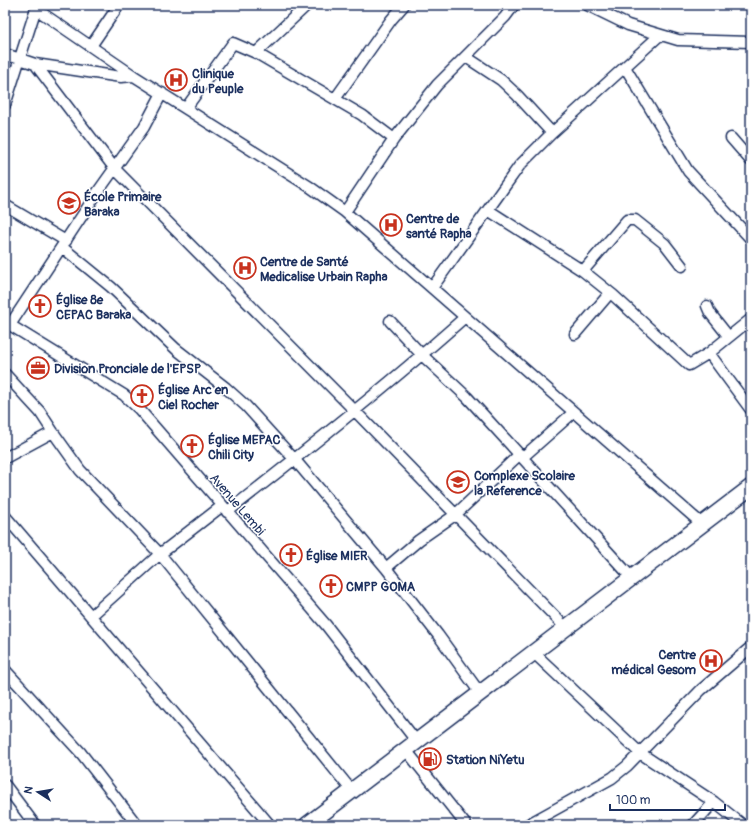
<svg xmlns="http://www.w3.org/2000/svg" width="756" height="830" viewBox="0 0 756 830" font-family="Pangolin,sans-serif">
  <rect width="100%" height="100%" fill="#fff"/>
  <filter id="ink" filterUnits="userSpaceOnUse"><feTurbulence type="fractalNoise" baseFrequency=".025" numOctaves="2"/><feDisplacementMap in="SourceGraphic" scale="8" xChannelSelector="R" yChannelSelector="G"/><feConvolveMatrix kernelMatrix="1 2 1 2 8 2 1 2 1" color-interpolation-filters="sRGB"/></filter>
  <g filter="url(#ink)">
    <g fill="none" stroke-linecap="round" stroke-linejoin="round">
      <g stroke="#1b2f5e" stroke-width="13">
        <path id="minor" d="M587,5L628,25L678,40L751,42
          M36,9L134,76L310,187L345,212L702,524
          M91,46L119,5
          M256,53L307,5
          M5,54L35,64L121,77L134,76
          M466,57L501,80L517,95L552,133
          M35,64L115,169L354,410L566,628
          M625,67L688,171L751,239
          M335,99L391,20L404,5
          M5,105L37,5
          M186,108L233,43L256,53L362,115L394,139
          M731,138L751,161
          M5,205L66,241
          M488,210L583,271L613,295L689,365L709,353L751,319
          M345,212L394,139L437,85L505,17L514,5
          M62,247L111,287L176,349L226,388L246,406L295,460L386,568L438,635L480,693
          M583,271L627,220H635L665,244L682,266
          M432,288L520,165L552,133L660,35
          M707,306L710,313L729,337
          M390,321L422,355L467,397L632,578
          M5,322L124,395L139,409L326,625L417,742
          M10,325L97,193L144,127L162,93
          M575,334L610,293
          M709,353L751,410
          M5,374L40,412L53,432
          M523,457L574,412
          M5,458L53,432L80,470L160,554L352,791
          M227,512C308,449 389,385 465,317
          M5,516L270,825
          M386,568L419,540L455,515L520,454
          M91,616L160,554L222,506
          M534,653L640,753L714,802L743,825
          M5,670L81,753L137,825
          M406,750L466,825
          M5,785L35,825
          M527,825L612,778L627,766L701,690L751,647
          M693,825L714,802"/>
      </g>
      <g stroke="#1b2f5e" stroke-width="18">
        <path id="highway" d="M307,825L751,487"/>
      </g>
      <path stroke="#1b2f5e" stroke-width="1.5" stroke-dasharray="1 3" stroke-linecap="butt" d="M613,8L615,5"/>
      <use href="#minor" stroke="#fff" stroke-width="10"/>
      <use href="#highway" stroke="#fff" stroke-width="15"/>
    </g>
  </g>
  <defs>
    <g id="hospital-ring" transform="scale(1.15)"><circle r="9.5" fill="#fff" stroke="#c8321e" stroke-width="1.5"/><path d="M-5-5h3v3.5h4V-5h3V5h-3V1.5h-4V5h-3Z" fill="#c8321e"/></g>
    <g id="school-ring" transform="scale(1.15)"><circle r="9.5" fill="#fff" stroke="#c8321e" stroke-width="1.5"/><path d="M0-5L7-2L0 1L-7-2ZM-4 1L0 2.5L4 1V4Q0 6-4 4Z" fill="#c8321e"/></g>
    <g id="church-ring" transform="scale(1.15)"><circle r="9.5" fill="#fff" stroke="#c8321e" stroke-width="1.5"/><path d="M-1.2-6h2.4v3.5h3.3v2.4h-3.3V6h-2.4V-.1h-3.3v-2.4h3.3Z" fill="#c8321e"/></g>
    <g id="office-ring" transform="scale(1.15)"><circle r="9.5" fill="#fff" stroke="#c8321e" stroke-width="1.5"/><path d="M-6-3h4V-5.5h4V-3h4V5H-6ZM-1-4.5V-3h2v-1.5ZM-6 0V1H6V0Z" fill="#c8321e"/></g>
    <g id="fuel-ring" transform="scale(1.15)"><circle r="9.5" fill="#fff" stroke="#c8321e" stroke-width="1.5"/><path d="M-5.5-6h7V0h2V4h1.3V-2.5L3-4.5l.8-.8L6-3V5H2.5V1h-1V6h-7ZM-4.2-4.7v3.2H.2V-4.7Z" fill="#c8321e"/></g>
  </defs>
  <g fill-rule="evenodd">
    <use href="#hospital-ring" x="176" y="80"/>
    <use href="#school-ring" x="69" y="203"/>
    <use href="#hospital-ring" x="391" y="225"/>
    <use href="#hospital-ring" x="245" y="268"/>
    <use href="#church-ring" x="40" y="306"/>
    <use href="#office-ring" x="38" y="368"/>
    <use href="#church-ring" x="142" y="396"/>
    <use href="#church-ring" x="192" y="446"/>
    <use href="#school-ring" x="458" y="482"/>
    <use href="#church-ring" x="291" y="555"/>
    <use href="#church-ring" x="331" y="586"/>
    <use href="#hospital-ring" x="711" y="661"/>
    <use href="#fuel-ring" x="430" y="759"/>
  </g>
  <g text-anchor="middle" stroke-width="3" stroke-linejoin="round" paint-order="stroke">
    <g font-size="13" font-weight="bold" fill="#1b2f5e" stroke="#fff" text-anchor="start">
      <text x="192" y="78">Clinique<tspan x="192" dy="15">du Peuple</tspan></text>
      <text x="84" y="201">École Primaire<tspan x="84" dy="15">Baraka</tspan></text>
      <text x="406" y="223">Centre de<tspan x="406" dy="15">santé Rapha</tspan></text>
      <text x="260" y="266">Centre de Santé<tspan x="260" dy="15">Medicalise Urbain Rapha</tspan></text>
      <text x="56" y="304">Église 8e<tspan x="56" dy="15">CEPAC Baraka</tspan></text>
      <text x="54" y="373">Division Pronciale de l'EPSP</text>
      <text x="158" y="394">Église Arc en<tspan x="158" dy="15">Ciel Rocher</tspan></text>
      <text x="208" y="444">Église MEPAC<tspan x="208" dy="15">Chili City</tspan></text>
      <text x="474" y="480">Complexe Scolaire<tspan x="474" dy="15">la Reference</tspan></text>
      <text x="306" y="560">Église MIER</text>
      <text x="346" y="591">CMPP GOMA</text>
      <text x="696" y="659" text-anchor="end">Centre<tspan x="696" dy="15">médical Gesom</tspan></text>
      <text x="446" y="764">Station NiYetu</text>
    </g>
    <g font-size="13" fill="#1b2f5e" stroke="#fff">
      <text transform="translate(238 504) rotate(49)" y="5">Avenue Lembi</text>
    </g>
  </g>
  <rect width="756" height="830" fill="none" stroke="#fff" stroke-width="20"/>
  <rect x="10" y="10" width="736" height="810" fill="none" stroke="#1b2f5e" stroke-width="1.5" filter="url(#ink)"/>
  <g transform="translate(38 792) rotate(282)" stroke="#ffffff" stroke-width="3" paint-order="stroke">
  <path d="M0-3L7 15L0 10L-7 15Z" fill="#1b2f5e"/>
  <text y="-6" font-size="11" font-weight="bold" text-anchor="middle" fill="#1b2f5e">N</text>
  </g>
  <path d="M610 804v6h115v-6" fill="none" stroke="#1b2f5e" stroke-width="2"/>
  <text x="616" y="804" font-size="12" fill="#1b2f5e" stroke="#ffffff" stroke-width="3" paint-order="stroke">100 m</text>
</svg>
